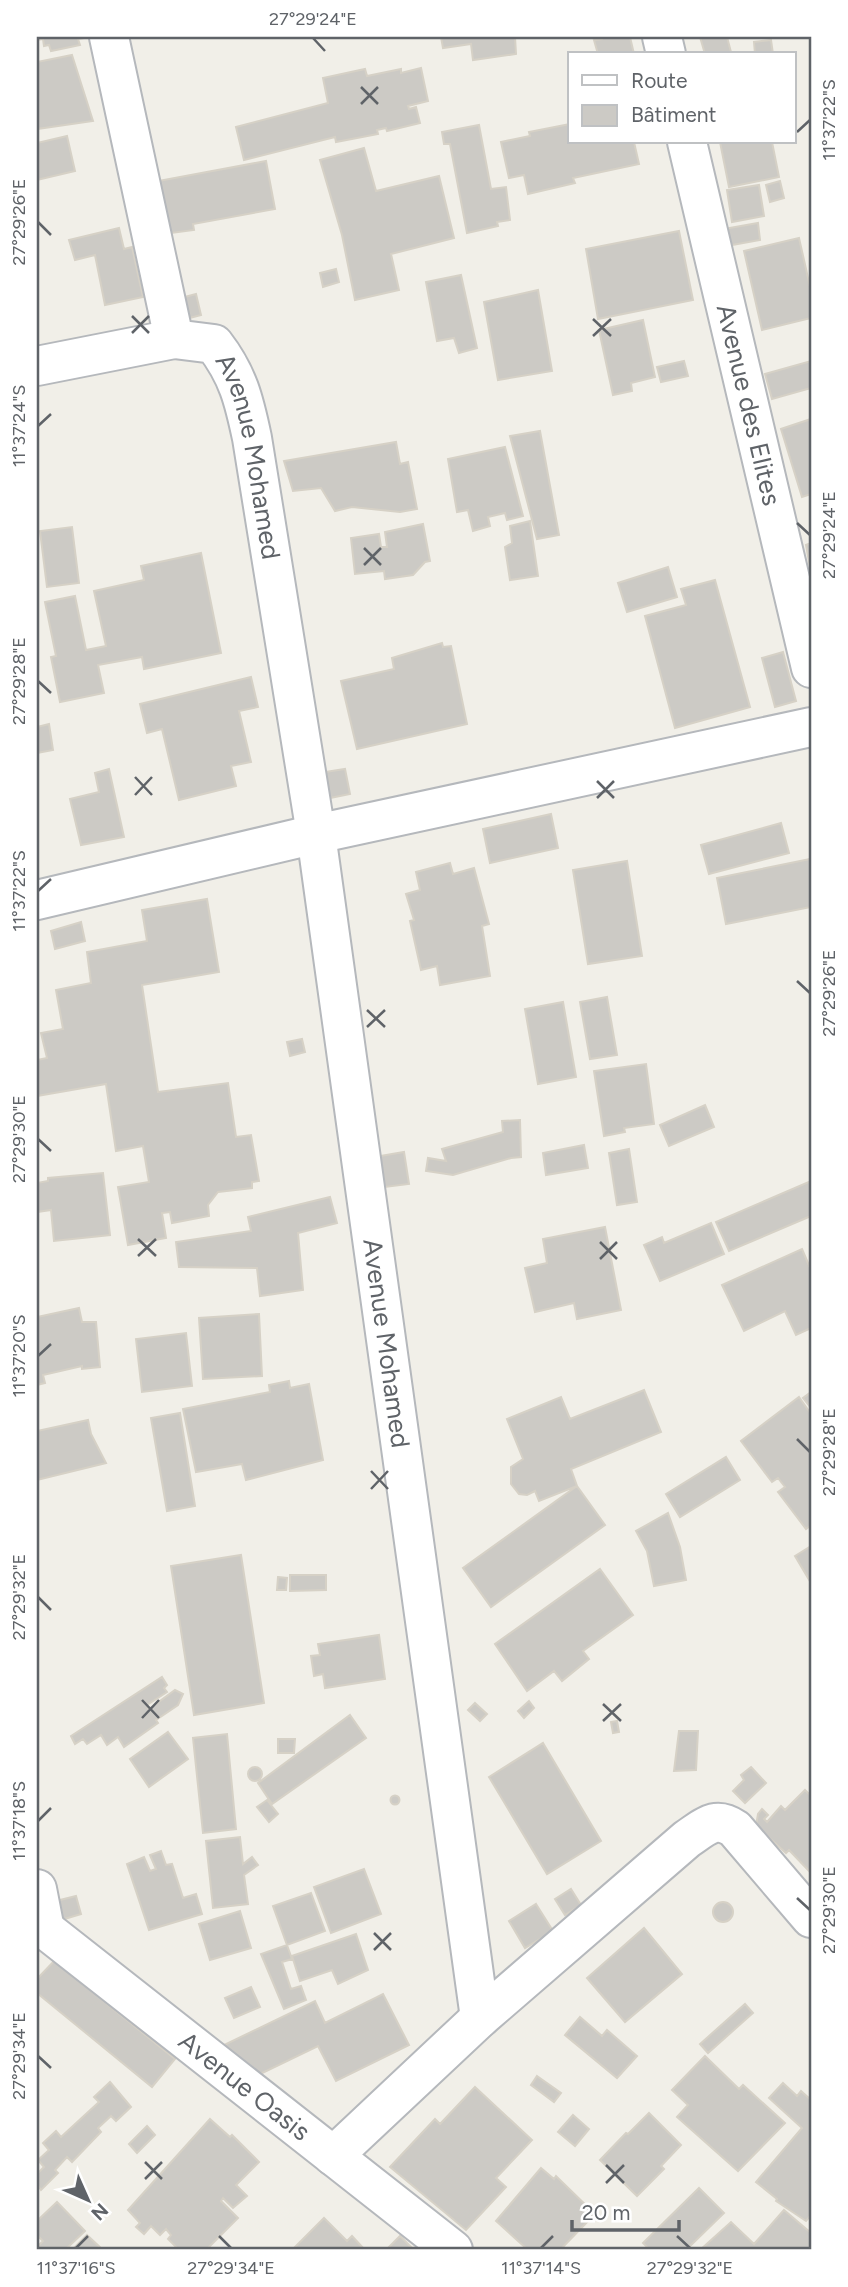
<svg xmlns="http://www.w3.org/2000/svg" width="848" height="2287" viewBox="0 0 848 2287" font-family="Figtree,sans-serif">
  <rect width="100%" height="100%" fill="#f1efe8"/>
  <path fill="#cccac5" stroke="#d6d1c6" stroke-width="2" d="M37,37H90L78,39L80,45L51,51L49,45L44,46L43,39L37,40Z
    M441,37H515L516,54L473,60L471,44L443,48Z
    M602,37H630L634,54H598L594,40L602,39Z
    M700,37H727L731,52L705,54Z
    M771,40L773,54H755L754,42Z
    M72,55L93,121L37,129V62Z
    M421,68L428,101L408,106L409,109L416,107L420,123L387,131L386,128L377,130L378,134L336,142L335,137L244,160L236,127L328,103L323,78L365,69L367,76L401,69V73Z
    M570,124V142H634L639,164L573,178L575,183L528,194L524,175L509,178L501,142L530,136L529,132Z
    M479,125L491,189L506,187L510,220L497,222L498,226L467,233L450,144H444L442,132Z
    M67,136L75,171L37,180V143Z
    M720,142H772L779,177L729,187Z
    M364,148L376,191L439,176L454,238L391,254L399,290L355,300L342,235L320,160Z
    M266,161L275,209L193,224L194,230L164,234L153,182Z
    M780,181L784,198L770,202L766,185Z
    M759,185L764,216L732,222L727,190Z
    M758,223L760,240L721,247L718,230Z
    M119,228L124,249L132,247L143,297L105,305L95,255L75,260L69,240Z
    M679,231L693,300L598,319L586,249Z
    M799,238L811,291V318L762,330L744,251Z
    M336,269L339,282L323,287L320,273Z
    M461,275L477,348L459,353L454,338L437,341L426,282Z
    M538,290L552,371L498,380L484,302Z
    M196,294L201,315L182,320L177,299Z
    M643,320L655,377L631,383L632,391L613,395L599,330Z
    M684,361L688,376L661,382L657,367Z
    M811,361V388L772,399L765,374Z
    M811,419V494L802,497L781,429Z
    M540,431L559,535L537,539L510,436Z
    M396,442L400,464L408,462L417,509L400,512L352,507L335,511L321,488L293,491L284,461Z
    M505,447L523,516L507,520L505,513L488,517L490,526L473,531L468,510L457,512L448,459Z
    M530,521L538,576L510,580L505,547L512,543L510,526Z
    M423,524L430,561L425,562L413,575L385,579L384,571L355,574L351,538L379,534L381,547H387L385,532Z
    M72,527L79,583L47,587L40,531Z
    M811,543V573L806,545Z
    M201,553L221,653L144,669L142,657L98,665L104,693L60,702L51,657L56,656L45,602L75,596L86,650L106,646L94,591L144,580L141,566Z
    M668,567L677,597L627,612L618,583Z
    M715,580L750,707L675,728L645,616L686,605L681,589Z
    M442,643L443,647L451,646L467,724L357,749L341,681L394,669L392,658Z
    M783,652L796,701L775,707L762,658Z
    M251,677L258,707L239,711L251,762L231,766L236,786L179,800L162,729L147,733L140,704Z
    M49,724L53,750L37,753V727Z
    M109,769L124,837L81,845L70,799L99,792L95,773Z
    M345,769L350,794L330,798L325,772Z
    M551,814L558,848L490,863L483,829Z
    M781,823L789,853L709,874L701,845Z
    M810,859L811,907L726,924L717,878Z
    M627,861L642,956L588,964L573,870Z
    M450,863L453,874L474,868L489,924L482,926L490,976L440,985L437,966L421,970L410,921L414,920L406,894L420,890L416,872Z
    M207,899L219,972L142,985L158,1092L228,1083L236,1137L251,1135L259,1181L252,1182V1188L218,1192L208,1205L209,1216L172,1223L170,1212L162,1213L166,1238L128,1245L118,1187L149,1182L143,1146L116,1151L106,1084L37,1096V1060L47,1058L41,1033L63,1029L56,990L91,983L87,952L147,941L142,910Z
    M81,922L85,941L55,949L51,931Z
    M607,997L617,1055L590,1059L580,1002Z
    M563,1002L576,1077L538,1084L525,1009Z
    M302,1039L305,1052L290,1056L287,1042Z
    M646,1064L654,1124L624,1128L625,1132L604,1136L594,1071Z
    M705,1105L714,1127L669,1146L660,1125Z
    M520,1120L521,1157L511,1158L453,1175L426,1171L428,1158L446,1161L442,1149L503,1132L502,1121Z
    M584,1145L588,1168L546,1175L543,1153Z
    M629,1149L637,1202L617,1205L609,1153Z
    M404,1152L409,1184L385,1187L380,1156Z
    M103,1173L110,1235L54,1241L51,1210L37,1212V1183L48,1181V1178Z
    M811,1181V1216L729,1251L716,1222Z
    M330,1197L337,1223L298,1233L303,1290L260,1296L257,1268L179,1267L176,1242L251,1231L248,1217Z
    M711,1223L724,1254L660,1281L644,1245L662,1237L664,1243Z
    M605,1227L621,1310L577,1319L574,1303L535,1312L525,1268L547,1263L543,1239Z
    M802,1249L811,1270V1328L796,1335L785,1311L744,1331L722,1285Z
    M79,1308L82,1322H96L100,1367L82,1369V1366L43,1375L45,1383L37,1385V1317Z
    M259,1314L262,1376L203,1379L199,1318Z
    M186,1333L192,1386L142,1392L136,1339Z
    M289,1381L290,1388L309,1384L323,1460L246,1480L242,1464L196,1472L183,1409L270,1392L269,1385Z
    M644,1390L661,1432L571,1469L577,1486L539,1501L535,1491L527,1495L519,1494L511,1484V1467L523,1459L507,1419L561,1397L570,1419Z
    M811,1392V1408L803,1398Z
    M799,1397L811,1414V1525L806,1529L778,1492L785,1487L778,1478L772,1482L741,1441Z
    M180,1413L195,1506L167,1511L151,1418Z
    M88,1420L91,1434L106,1463L37,1480V1431Z
    M726,1457L740,1480L680,1517L666,1494Z
    M577,1486L605,1525L491,1607L463,1568Z
    M668,1513L680,1547L686,1580L654,1586L647,1551L636,1531Z
    M811,1546V1583L795,1556Z
    M241,1555L264,1703L194,1715L171,1566Z
    M600,1569L633,1615L583,1651L589,1659L562,1681L554,1671L527,1691L495,1644Z
    M290,1575H326V1590L290,1591Z
    M278,1577L287,1578L286,1590H277Z
    M379,1635L385,1679L325,1688L323,1674L314,1676L311,1656L320,1655L318,1644Z
    M162,1677L167,1685L164,1688L167,1692L147,1705L149,1709L175,1690L183,1694L178,1705L156,1720L158,1723L124,1747L118,1737L107,1745L101,1735L87,1744L83,1739L75,1744L71,1736Z
    M529,1701L534,1708L524,1718L518,1711Z
    M475,1703L487,1714L480,1721L468,1710Z
    M350,1715L366,1738L272,1804L258,1783Z
    M617,1721L619,1732L613,1733L611,1722Z
    M679,1731H698L696,1770L674,1771Z
    M168,1732L188,1759L149,1787L130,1759Z
    M227,1734L236,1829L203,1833L193,1738Z
    M278,1739H295L294,1753H278Z
    M543,1743L601,1841L547,1874L489,1777Z
    M751,1767L766,1783L745,1803L733,1791L744,1780L741,1775Z
    M248 1774a7 7 0 1 1 14 0a7 7 0 1 1-14 0Z
    M805,1790L811,1796L810,1872L789,1850L786,1853L756,1826L758,1814L762,1809L768,1815L764,1819L767,1822L781,1806L785,1810Z
    M390.5 1800a4.5 4.5 0 1 1 9 0a4.5 4.5 0 1 1-9 0Z
    M267,1800L278,1814L269,1822L257,1807Z
    M240,1837L243,1864L252,1857L258,1865L244,1875L248,1904L213,1908L206,1841Z
    M161,1851L166,1865L172,1864L183,1898L196,1894L202,1914L149,1930L127,1864L144,1857L150,1871L156,1869L150,1855Z
    M364,1869L381,1914L331,1933L314,1887Z
    M571,1889L581,1905L565,1915L555,1899Z
    M311,1893L325,1931L287,1945L273,1906Z
    M76,1896L81,1914L58,1921L52,1902Z
    M713 1912a10 10 0 1 1 20 0a10 10 0 1 1-20 0Z
    M536,1904L553,1931L525,1948L509,1921Z
    M240,1911L251,1948L210,1960L199,1924Z
    M644,1928L682,1974L625,2022L587,1978Z
    M356,1934L368,1970L338,1984L332,1970L300,1981L292,1956Z
    M287,1945L292,1959L282,1962L291,1989L301,1986L306,2000L284,2009L261,1954Z
    M54,1961L175,2059L152,2087L37,1993V1979Z
    M251,1987L260,2007L234,2018L225,1998Z
    M383,1994L409,2045L336,2081L318,2046L256,2076L220,2047L315,2001L325,2023Z
    M745,2004L753,2013L708,2053L700,2044Z
    M580,2017L602,2036L607,2030L637,2056L617,2078L565,2035Z
    M705,2056L739,2089L743,2085L785,2123L738,2171L677,2117L688,2105L672,2090Z
    M537,2076L561,2093L554,2102L531,2085Z
    M110,2082L131,2107L116,2121L111,2116L98,2128L101,2132L72,2162L67,2157L55,2170L58,2173L41,2190L39,2187L37,2189V2174L44,2167L38,2160L49,2150L43,2143L56,2131L61,2137L99,2102L94,2097Z
    M783,2083L797,2096L801,2091L811,2100V2215L806,2221L776,2201L777,2199L756,2182L802,2128L769,2098Z
    M475,2087L532,2140L496,2178L506,2187L466,2230L390,2167L435,2119L440,2124Z
    M649,2113L681,2145L661,2166L664,2169L637,2196L600,2160L626,2133L628,2134Z
    M573,2115L589,2129L575,2146L558,2132Z
    M210,2119L230,2137L232,2135L259,2162L236,2185L247,2196L233,2208L223,2198L221,2201L238,2218L206,2250H179L168,2239L171,2235L166,2229L160,2235L151,2226L144,2234L136,2227L140,2223L128,2210Z
    M147,2126L155,2135L137,2153L129,2144Z
    M541,2168L554,2179L556,2176L595,2214L560,2250H528L496,2221Z
    M699,2188L724,2213L686,2250H650L643,2243Z
    M57,2202L85,2231L65,2250H37V2247L43,2241L37,2235V2221Z
    M784,2210L811,2233V2250H700L731,2222L754,2244Z
    M324,2218L347,2241L352,2236L365,2250H292Z
    M87,2235L103,2250H72Z
    M400,2236L414,2250H386Z"/>
  <g fill="none" stroke-linecap="round" stroke-linejoin="round">
    <g stroke="#b5b8bc" stroke-width="42">
      <g id="minor">
        <path id="s1" d="M109,37L174,339L214,344C238,375 244,400 252,438L316,834L480,2018"/>
        <path d="M662,37L666,54"/>
        <path id="s2" d="M687,142L811,668"/>
        <path d="M37,366L174,339"/>
        <path d="M37,900L316,834L811,727"/>
        <path d="M37,1889L45,1930"/>
        <path id="s3" d="M37,1923L453,2250"/>
        <path d="M333,2156L480,2018L687,1839C705,1827 715,1815 735,1829L811,1918"/>
      </g>
    </g>
    <use href="#minor" stroke="#fff" stroke-width="38"/>
  </g>
  <path fill="none" stroke="#5f6368" stroke-width="2.5" d="M313,38L325,51M361,87L378,104M361,104L378,87M797,132L810,120M38,222L51,235M132,316L149,333M593,319L611,336M132,333L149,316M593,336L611,319M38,426L51,414M797,523L810,535M364,548L381,565M364,565L381,548M38,681L51,693M135,777L152,795M597,781L614,798M135,795L152,777M597,798L614,781M38,891L51,879M797,981L810,993M367,1010L385,1027M367,1027L385,1010M38,1139L51,1151M138,1239L156,1256M600,1242L617,1259M138,1256L156,1239M600,1259L617,1242M38,1356L51,1344M797,1439L810,1452M371,1471L388,1489M371,1489L388,1471M38,1597L51,1610M142,1700L159,1718M603,1704L621,1721M142,1718L159,1700M603,1721L621,1704M38,1821L51,1808M797,1898L810,1910M374,1933L391,1950M374,1950L391,1933M38,2056L51,2068M145,2162L162,2179M606,2165L624,2183M145,2179L162,2162M606,2183L624,2165M219,2236L231,2248M677,2236L690,2248M76,2248L88,2236M541,2248L553,2236"/>
  <g text-anchor="middle" stroke-width="6" stroke-linejoin="round" paint-order="stroke">
    <g font-size="26" fill="#5f6368" stroke="#fff">
      <text dy="9" stroke="none"><textPath href="#s2" startOffset="270">Avenue des Elites</textPath></text>
      <text dy="9" stroke="none"><textPath href="#s1" startOffset="469">Avenue Mohamed</textPath></text>
      <text dy="9" stroke="none"><textPath href="#s1" startOffset="1367">Avenue Mohamed</textPath></text>
      <text dy="9" stroke="none"><textPath href="#s3" startOffset="264">Avenue Oasis</textPath></text>
    </g>
  </g>
  <rect width="848" height="2287" fill="none" stroke="#ffffff" stroke-width="77"/>
  <rect x="568" y="52" width="228" height="91" fill="#ffffff" stroke="#bfc1c3" stroke-width="2"/>
  <rect x="582" y="75" width="35" height="10" fill="#ffffff" stroke="#bfc1c3" stroke-width="2"/>
  <text x="631" y="88" font-size="21" fill="#5f6368">Route</text>
  <rect x="582" y="105" width="35" height="21" fill="#cccac5" stroke="#bfc1c3" stroke-width="2"/>
  <text x="631" y="122" font-size="21" fill="#5f6368">Bâtiment</text>
  <g transform="translate(88 2200) rotate(135)" stroke="#ffffff" stroke-width="5" paint-order="stroke">
  <path d="M0-5L12 26L0 18L-12 26Z" fill="#5f6368"/>
  <text y="-10" font-size="19" font-weight="bold" text-anchor="middle" fill="#5f6368">N</text>
  </g>
  <path d="M572 2220v10h107v-10" fill="none" stroke="#5f6368" stroke-width="3.5"/>
  <text x="582" y="2220" font-size="21" fill="#5f6368" stroke="#ffffff" stroke-width="5" paint-order="stroke">20 m</text>
  <rect x="38" y="38" width="772" height="2210" fill="none" stroke="#5f6368" stroke-width="2.5"/>
  <g font-size="18" text-anchor="middle" fill="#5f6368">
    <text x="313" y="25">27°29'24"E</text>
    <text transform="translate(829 120) rotate(-90)" y="6">11°37'22"S</text>
    <text transform="translate(19 222) rotate(-90)" y="6">27°29'26"E</text>
    <text transform="translate(19 426) rotate(-90)" y="6">11°37'24"S</text>
    <text transform="translate(829 535) rotate(-90)" y="6">27°29'24"E</text>
    <text transform="translate(19 681) rotate(-90)" y="6">27°29'28"E</text>
    <text transform="translate(19 891) rotate(-90)" y="6">11°37'22"S</text>
    <text transform="translate(829 993) rotate(-90)" y="6">27°29'26"E</text>
    <text transform="translate(19 1139) rotate(-90)" y="6">27°29'30"E</text>
    <text transform="translate(19 1356) rotate(-90)" y="6">11°37'20"S</text>
    <text transform="translate(829 1452) rotate(-90)" y="6">27°29'28"E</text>
    <text transform="translate(19 1597) rotate(-90)" y="6">27°29'32"E</text>
    <text transform="translate(19 1821) rotate(-90)" y="6">11°37'18"S</text>
    <text transform="translate(829 1910) rotate(-90)" y="6">27°29'30"E</text>
    <text transform="translate(19 2056) rotate(-90)" y="6">27°29'34"E</text>
    <text x="76" y="2274">11°37'16"S</text>
    <text x="231" y="2274">27°29'34"E</text>
    <text x="541" y="2274">11°37'14"S</text>
    <text x="690" y="2274">27°29'32"E</text>
  </g>
</svg>
